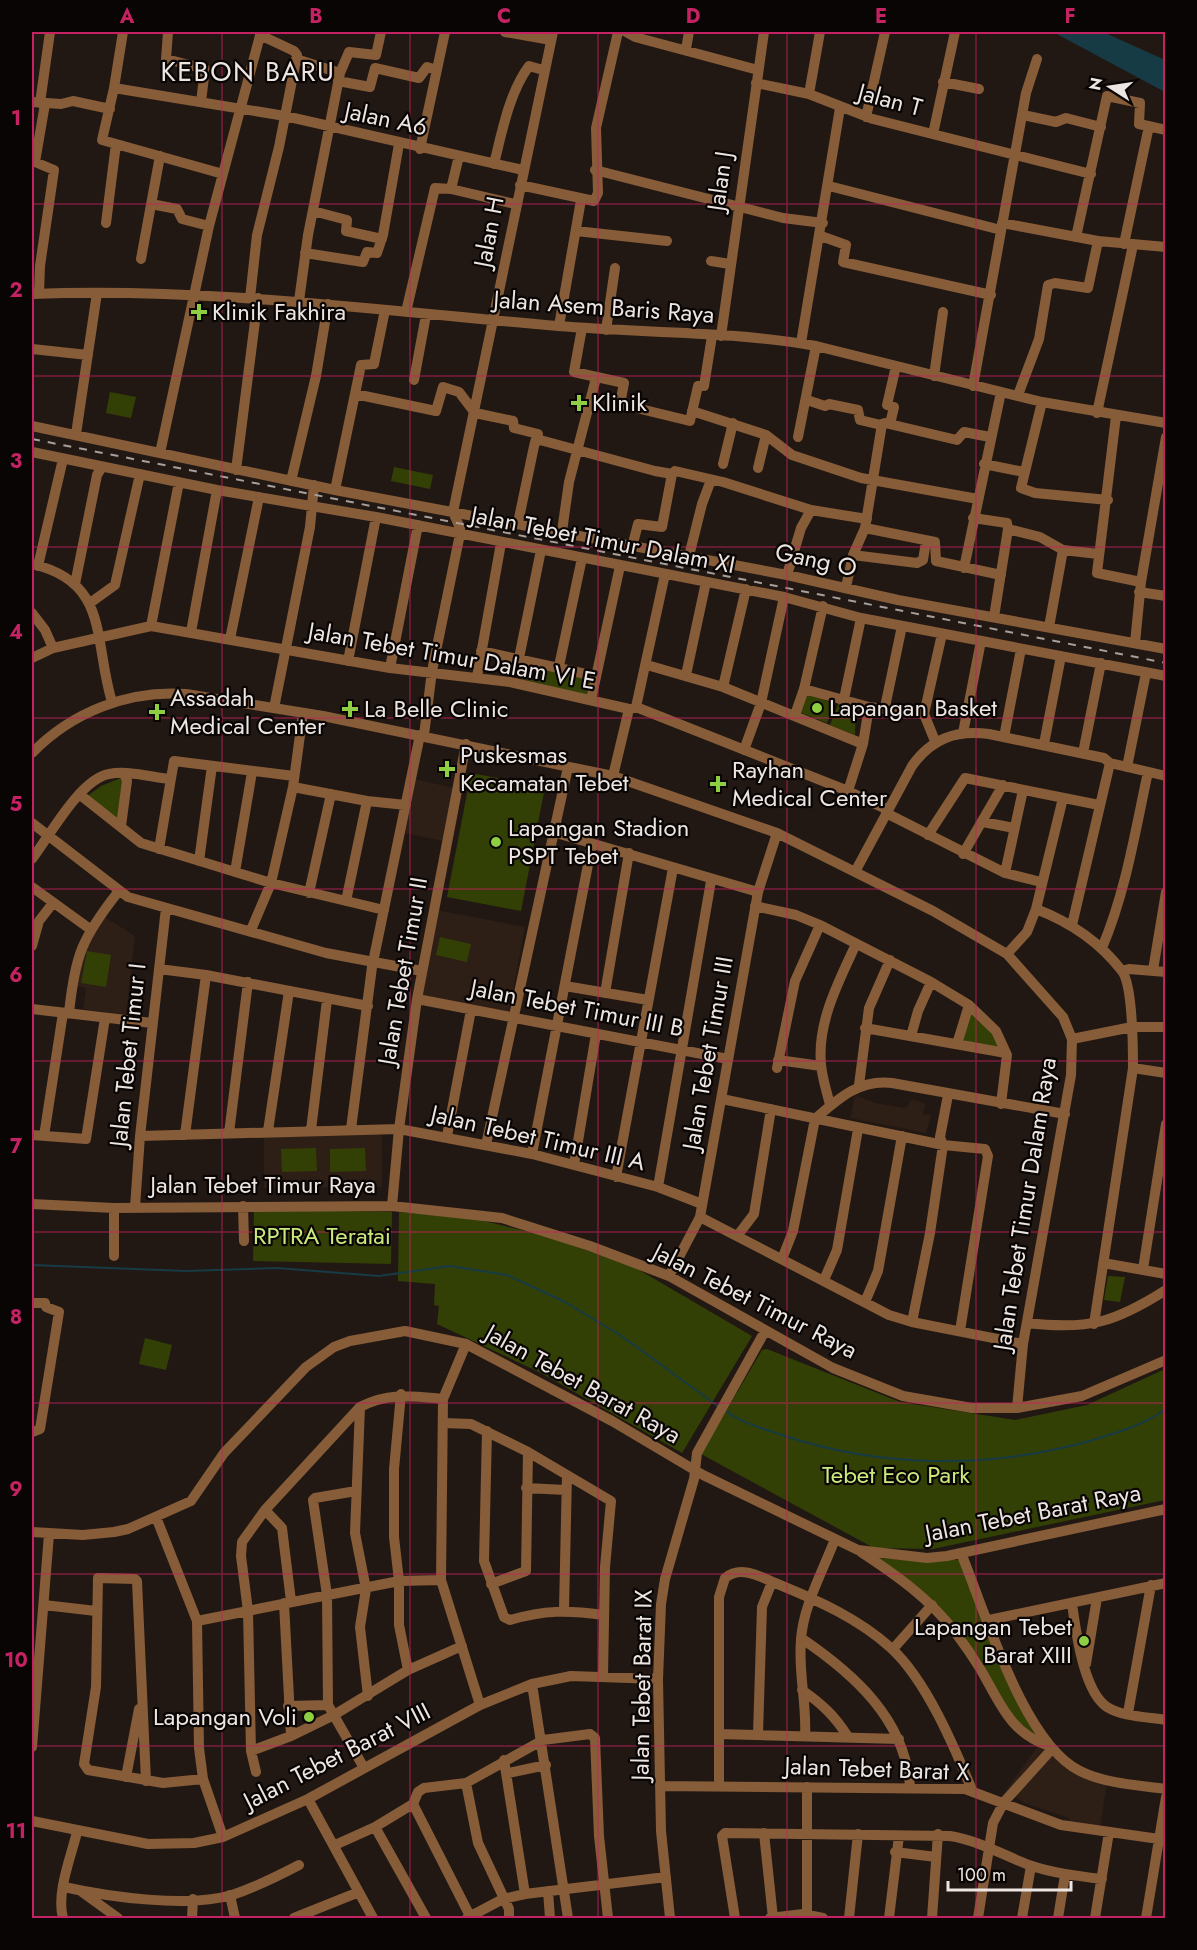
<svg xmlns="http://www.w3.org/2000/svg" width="1197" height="1950" viewBox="0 0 1197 1950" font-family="Jost,sans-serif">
  <rect width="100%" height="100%" fill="#221813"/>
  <path fill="#2d1e16" d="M415,779L454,788L443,841L404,833Z
    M437,910L525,927L509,1012L420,995Z
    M103,916L135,936L126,1015L83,1009L86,988L77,986L82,952Z
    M855,1095L875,1103L906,1108L912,1099L926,1104L922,1114L931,1115L926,1133L850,1118Z
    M264,1133L382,1134V1187L264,1188Z
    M1038,1746L1078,1774L1107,1782L1100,1829L1069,1823V1818L1024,1803L1006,1790Z"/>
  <path fill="#334005" d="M110,392L136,397L131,418L106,413Z
    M394,467L433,475L430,489L391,481Z
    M525,663L591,679L587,695L521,679Z
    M806,693L834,704L827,723L799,712Z
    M839,702L856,707L855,735L830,725Z
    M471,773L545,787L521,911L447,897Z
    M126,776L117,820L86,797L101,786Z
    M440,937L471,944L467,962L436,955Z
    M87,951L111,955L106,987L81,983Z
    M970,1010L994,1035L1001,1049L961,1042Z
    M316,1148L317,1171L282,1172L281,1149Z
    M365,1148L366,1171L330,1172V1149Z
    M254,1209L392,1212L391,1264L253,1261Z
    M399,1212L472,1218L546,1236L634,1267L752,1336L682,1453L539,1372L437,1324L439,1306L434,1305L435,1284L398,1281Z
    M1108,1276L1125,1277L1120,1302L1104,1300Z
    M145,1338L172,1345L166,1370L139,1364Z
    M767,1349L900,1402L1015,1420L1087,1405L1165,1369V1500L933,1549L874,1548L701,1454L762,1350Z
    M876,1558L959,1560L1046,1742C1029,1730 1013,1720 1002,1702C995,1688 990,1673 981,1660C950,1619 920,1585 876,1558Z"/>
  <path fill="#173b44" d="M1053,32H1103L1165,60V92Z"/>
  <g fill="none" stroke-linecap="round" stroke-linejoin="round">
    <path stroke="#173b44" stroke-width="2" d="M32,1265L186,1271L277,1268L379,1276L450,1266L507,1275L565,1302L623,1337L719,1407
      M724,1410C742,1423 761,1428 782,1435C880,1468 986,1469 1086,1442C1113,1434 1142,1426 1166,1409"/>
    <path stroke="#875c38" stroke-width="10" d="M123,32L114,88L102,140L223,174
      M168,32L166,59L205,69L201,102
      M505,32L551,40
      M626,32L635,37L758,70
      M686,49L689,32
      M296,59L340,73
      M338,81L370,87L375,68L419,78L427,67L437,70
      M943,82L979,89
      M756,83L809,94L873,119L1091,174
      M114,88L285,116L523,170
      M809,94L820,32
      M32,102L61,104L73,101L110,109
      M40,103L50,32
      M1023,115L1056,122L1066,118L1101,127
      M866,117L885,32
      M933,134L955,32
      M420,149L445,32
      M459,156L451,189L515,204
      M494,164C502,132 509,93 529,66L543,70
      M595,170L783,218L823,223
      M520,185L594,201L598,193L596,128L618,32
      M829,186L1001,230
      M151,204L177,209L182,219L209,226
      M313,211L347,220L346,231L382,239
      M106,223L116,144
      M1002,223L1098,241L1166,247
      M576,231L667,241
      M821,236L846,245L843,262L991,295
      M1076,237L1107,96L1140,103L1139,124L1166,130
      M1124,244L1149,126
      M305,253L363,262L367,252L377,253L383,235L399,144
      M141,259L160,156
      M711,261L730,264
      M39,293L40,266L54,170L35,162L45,104
      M32,294C208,287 383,311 558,326C643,333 731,331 816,346L1042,402L1166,423
      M250,298L257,235L279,147L297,55L294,51L260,35
      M299,301L308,235L340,73L349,52L376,55L381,32
      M406,312L435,188L451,189
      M559,326L581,200
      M582,328L574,372L624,383L620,404L690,421L698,386H704L712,336
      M606,330L615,268
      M721,336L764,32
      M801,343L840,108
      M32,349L88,355
      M934,376L943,312
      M414,380L426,315
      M973,386L1026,93L1037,59
      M355,394L436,411L443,387L459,392L475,413L513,421L514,428L538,434L535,442
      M1018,395L1039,339L1048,285L1055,283L1088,288L1098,241
      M807,400L825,406L829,404L858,410L860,420L881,425
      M1042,402L1021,488L1035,493L1108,500
      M692,411L766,435L792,455L861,478L978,499
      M1097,413L1133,245
      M1116,416L1097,573L1141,582
      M890,424L894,407L887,405L896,366
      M32,426L335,490L787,575L898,600L1166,649
      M76,434L97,293
      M798,437L816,346
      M32,452L217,490L376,517L784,597L861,618L1166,676
      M160,453L209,226L261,32
      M723,464L733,423
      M984,464L1024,472
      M758,468L766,435
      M236,470L258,298
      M291,481L316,376L328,304
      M335,490L361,365L374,364L385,310
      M973,518L1007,523L1008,529L994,617
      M518,523L533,451L535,442L540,440L655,471L672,474L675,471L723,482L811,510L867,519
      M865,528L935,542L936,561L1001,575
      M1008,529L1040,537L1063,550L1098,554
      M562,531L569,482L596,378
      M632,547L638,524L662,527L672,474
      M853,555L917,563L923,560L926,542
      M689,556L702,504L711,480
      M32,564C110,582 93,640 112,702
      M38,566L63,459
      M964,568L1001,392
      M787,575L801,528L811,510
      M75,584L97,475L102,467
      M846,587L853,555L865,528L882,424L885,423L957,440L964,432L990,437
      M1139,592L1166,596
      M90,603L115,585L140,474
      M32,613L45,630L53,648
      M151,626L179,482
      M1049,627L1063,550
      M191,632L217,490
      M230,639L259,497
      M1135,643L1141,582L1166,437
      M481,651L595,676
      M32,658L53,648L151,626L390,668L510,682L629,709L636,707L848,791L888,810
      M519,658L541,550
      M348,661L376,517
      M647,665L723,687L863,744
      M559,666L582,558
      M390,668L418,525
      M686,675L706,582
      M477,677L501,543
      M723,687L746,589
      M804,689L869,707L924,714
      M844,699L861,618
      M591,700L620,566
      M636,707L665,574
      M885,707L902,626
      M274,708L310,527L314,485
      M924,714L942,634
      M924,714L935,741
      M795,715L804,689L823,606
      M963,733L981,641
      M424,735L432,671L460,534V528L453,512L553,32
      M1004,737L1021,649
      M1044,744L1061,656
      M744,750L761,703L784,597
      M32,753C72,712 128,690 186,694L323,716L613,776L777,833L933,911L1007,954L1063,1017L1072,1039L1071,1075L1023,1344L1017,1408
      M1083,753L1101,663
      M1127,767L1146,673
      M613,776L629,709
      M293,787L367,801L406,805
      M848,791L863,744L869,707
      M79,794L141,843L271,883L384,910
      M886,813L1005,873L1041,882
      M983,822L1014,828
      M32,823L128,897L326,953L422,971
      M121,826L127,781L124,773
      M553,832L758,892
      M928,835L965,778L1099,805
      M159,849L174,761L294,776
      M963,854L1003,785
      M32,859C49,837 80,779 109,774C128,770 150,777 169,779
      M199,861L212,766
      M856,870L912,766C932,738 956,730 989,734L1104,758L1110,763L1166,776
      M235,872L252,772
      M1005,873L1023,790
      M32,887L90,929
      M309,893L331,794
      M346,901L367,801
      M755,906L796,915L820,925L931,982L969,1005L996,1031L1007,1055L1001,1104
      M1036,909C1070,922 1099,941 1122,971C1133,986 1133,1048 1133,1068L1094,1324
      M1072,925L1110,763
      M251,930L271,883L293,787L303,713
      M32,946L39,921L53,903
      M1102,948C1126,891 1135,832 1148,772
      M1007,954L1027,932L1036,909L1063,798
      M159,969L206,975L368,1006
      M1153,970L1166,892
      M1122,971L1129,969L1166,972
      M565,986L648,1000
      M605,993L629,853
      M417,999L728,1059
      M32,1009L152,1023
      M69,1013C75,955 82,938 118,892
      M865,1028L1006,1053
      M911,1036L918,1011L931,982
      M1072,1039L1132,1027H1166
      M957,1044L969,1005
      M778,1060L821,1066
      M777,1068L795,981L820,925
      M1133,1068L1166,1073
      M859,1085L869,1008L890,960
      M722,1099L943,1145L985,1149L988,1156L960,1331
      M830,1105C827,1092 822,1078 821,1064C817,1022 839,981 856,944
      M351,1129L372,967L420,735
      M311,1130L327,1000
      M268,1131L289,991
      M229,1133L248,982
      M32,1135L86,1139L105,1018
      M185,1135L206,975
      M44,1136L63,1013
      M140,1136L399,1129L532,1154L658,1187L702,1204
      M447,1136L471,1010
      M486,1145L568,767
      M532,1154L592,844
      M574,1165L596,1034
      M616,1177L673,868
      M658,1187L711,881
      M32,1204L114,1208L392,1206L502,1218L590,1246L669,1276L833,1368L903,1396L972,1408H1017L1082,1396L1166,1360
      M243,1206L244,1241
      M392,1206L399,1129L417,999L466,744
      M135,1207L140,1136L166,908
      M700,1217L889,1315L912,1322L1023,1344
      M738,1235L754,1214L771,1109
      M114,1256V1208
      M782,1259L793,1231L815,1119C839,1098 860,1079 892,1083L1065,1114
      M1103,1263L1166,1274
      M1143,1269L1166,1124
      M669,1276L700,1217L758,892L777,833
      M824,1280L837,1250L858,1129
      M865,1302L878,1271L902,1136
      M32,1303H45L46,1307L59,1312L40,1429L32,1432
      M912,1322L930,1233L943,1145L940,1137L948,1095
      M1027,1323C1089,1330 1114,1323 1166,1290
      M466,1344L443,1399L441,1580L480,1705
      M401,1394L394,1469V1537L399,1581V1625L408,1670
      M360,1407L355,1533L366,1589L360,1627L368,1696
      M443,1423L471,1424L528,1452L611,1501L605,1567L603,1676
      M487,1431L484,1561L504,1617L510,1620C545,1610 567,1610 603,1615
      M526,1488L566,1490
      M356,1491L315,1498L313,1500L327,1595L328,1705L364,1768
      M265,1510L282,1528L291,1601
      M156,1517L197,1621L199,1748L203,1779L223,1837
      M32,1532L83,1535L114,1532L128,1529L191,1501L224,1453L306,1367L334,1347L350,1341L405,1331L466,1344L612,1421L703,1475L858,1550L927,1558L947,1556L1166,1509
      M861,1552C896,1575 929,1598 955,1632C964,1644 973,1657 981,1670C1000,1703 1010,1733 1049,1746
      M961,1553C985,1611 1023,1743 1080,1771C1106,1784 1138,1785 1166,1789
      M491,1584L526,1571L528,1452
      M284,1603L291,1736
      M1072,1604C1076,1630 1083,1691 1107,1707C1123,1717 1148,1717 1166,1720
      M44,1605L96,1611
      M564,1609L567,1475
      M989,1620L1166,1583
      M197,1621L399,1581L441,1580
      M801,1638C854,1674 905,1719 910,1787
      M893,1649L932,1605
      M1086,1664L1097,1598
      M532,1684L568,1918
      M802,1690C822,1704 835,1716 848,1737
      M288,1706L328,1705
      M1128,1713L1151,1585
      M719,1734L899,1739
      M758,1734L762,1607L772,1582
      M805,1736C807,1703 798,1673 801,1640C803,1606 823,1571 835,1539
      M32,1747L49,1534
      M251,1751L291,1736L334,1715L408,1670L462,1646
      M504,1760L525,1894
      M256,1772L251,1751L248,1611L241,1556L242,1542L265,1510L360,1407C388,1392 413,1396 443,1399
      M508,1773L546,1765
      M126,1777L139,1709
      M146,1781L137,1581L135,1579L98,1578L96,1687L84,1764L88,1770L163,1783L203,1779
      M466,1783L478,1843L509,1909V1918
      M660,1786L965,1789L1061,1825L1159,1839
      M719,1787V1597L725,1578C742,1564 762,1578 780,1585C819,1601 859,1619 891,1648C926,1680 954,1746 972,1790
      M807,1787V1918
      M308,1799L373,1918
      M413,1804L470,1916
      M32,1821L148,1844L194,1843L223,1837L308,1799L480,1705L532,1684L571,1676L658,1679
      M375,1827L426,1918
      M764,1833L773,1918
      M335,1845L375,1827L413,1804L418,1792L424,1788L466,1783L543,1740L590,1734L595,1738L599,1836L608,1918
      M895,1852L936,1857
      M64,1887C109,1897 188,1908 232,1895C256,1887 278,1876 299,1865
      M548,1891L550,1918
      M82,1892L118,1918
      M230,1895L235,1918
      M63,1918C56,1893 71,1857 77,1832
      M192,1918L193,1899
      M294,1918L359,1892
      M467,1918L503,1899L525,1894L666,1877
      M670,1918L661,1831L658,1679L661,1604L665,1579L694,1479L697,1453L765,1331
      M735,1918L722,1836L725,1833L950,1836C977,1840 1003,1855 1029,1865C1052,1873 1077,1876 1102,1879
      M770,1918L803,1914L823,1918
      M849,1918L858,1834
      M889,1918L899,1836
      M932,1918L938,1834
      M978,1918L993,1823L1004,1802L1052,1749
      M1022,1918L1031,1866
      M1058,1918L1065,1875
      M1095,1918L1109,1832
      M1146,1918L1166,1797"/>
    <path stroke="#a79f9b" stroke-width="2" stroke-dasharray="8 8" stroke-linecap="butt" d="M32,439L1166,663"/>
  </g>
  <path fill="none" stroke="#c42262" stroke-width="1.5" stroke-opacity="0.55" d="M222,32V1918M410,32V1918M598,32V1918M787,32V1918M976,32V1918M32,204H1166M32,376H1166M32,547H1166M32,718H1166M32,889H1166M32,1061H1166M32,1232H1166M32,1403H1166M32,1574H1166M32,1746H1166"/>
  <g fill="#8ece43" stroke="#080504" stroke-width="2">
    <path d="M196 303h6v6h6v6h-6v6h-6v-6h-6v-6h6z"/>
    <path d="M576 394h6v6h6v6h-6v6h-6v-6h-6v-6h6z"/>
    <circle cx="817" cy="708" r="6"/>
    <path d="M347 700h6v6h6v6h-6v6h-6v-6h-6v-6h6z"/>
    <path d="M154 703h6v6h6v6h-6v6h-6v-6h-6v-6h6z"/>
    <path d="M444 760h6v6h6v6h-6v6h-6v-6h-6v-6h6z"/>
    <path d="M715 775h6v6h6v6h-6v6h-6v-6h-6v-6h6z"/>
    <circle cx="496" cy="842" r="6"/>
    <circle cx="1084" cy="1641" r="6"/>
    <circle cx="309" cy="1717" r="6"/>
  </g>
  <g text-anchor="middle" stroke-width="4.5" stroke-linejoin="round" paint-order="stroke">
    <g font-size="24" fill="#ece5e2" stroke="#080504">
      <text transform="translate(890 100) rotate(15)" y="8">Jalan T</text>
      <text transform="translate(386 119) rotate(12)" y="8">Jalan A6</text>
      <text transform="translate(720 181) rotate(-82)" y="8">Jalan J</text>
      <text transform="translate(489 232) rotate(-79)" y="8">Jalan H</text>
      <text transform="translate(604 307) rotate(4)" y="8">Jalan Asem Baris Raya</text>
      <text transform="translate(603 540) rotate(11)" y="8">Jalan Tebet Timur Dalam XI</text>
      <text transform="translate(816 560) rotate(12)" y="8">Gang O</text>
      <text transform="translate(452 656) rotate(10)" y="8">Jalan Tebet Timur Dalam VI E</text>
      <text transform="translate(403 971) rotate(-80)" y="8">Jalan Tebet Timur II</text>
      <text transform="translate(577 1008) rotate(11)" y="8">Jalan Tebet Timur III B</text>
      <text transform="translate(708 1053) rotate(-80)" y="8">Jalan Tebet Timur III</text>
      <text transform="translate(128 1055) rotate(-84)" y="8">Jalan Tebet Timur I</text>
      <text transform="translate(538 1138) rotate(13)" y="8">Jalan Tebet Timur III A</text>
      <text x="263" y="1193">Jalan Tebet Timur Raya</text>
      <text transform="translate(1025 1204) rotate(-81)" y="8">Jalan Tebet Timur Dalam Raya</text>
      <text transform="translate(755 1301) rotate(27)" y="8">Jalan Tebet Timur Raya</text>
      <text transform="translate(583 1384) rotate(29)" y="8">Jalan Tebet Barat Raya</text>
      <text transform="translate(1033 1513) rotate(-11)" y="8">Jalan Tebet Barat Raya</text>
      <text transform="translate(642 1685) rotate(-89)" y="8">Jalan Tebet Barat IX</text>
      <text transform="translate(337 1756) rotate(-27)" y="8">Jalan Tebet Barat VIII</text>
      <text transform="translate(877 1769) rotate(2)" y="8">Jalan Tebet Barat X</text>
    </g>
    <g font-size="24" fill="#ece5e2" stroke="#080504" text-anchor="start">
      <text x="212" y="320">Klinik Fakhira</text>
      <text x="592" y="411">Klinik</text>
      <text x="170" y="706">Assadah<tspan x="170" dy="28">Medical Center</tspan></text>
      <text x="829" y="716">Lapangan Basket</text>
      <text x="364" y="717">La Belle Clinic</text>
      <text x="460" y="763">Puskesmas<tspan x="460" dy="28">Kecamatan Tebet</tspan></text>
      <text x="732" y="778">Rayhan<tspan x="732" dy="28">Medical Center</tspan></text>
      <text x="508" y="836">Lapangan Stadion<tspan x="508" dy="28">PSPT Tebet</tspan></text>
      <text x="1072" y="1635" text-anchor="end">Lapangan Tebet<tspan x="1072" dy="28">Barat XIII</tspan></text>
      <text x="297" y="1725" text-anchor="end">Lapangan Voli</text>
    </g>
    <g font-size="24" fill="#cae97d" stroke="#080504">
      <text x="322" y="1244">RPTRA Teratai</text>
      <text x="896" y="1483">Tebet Eco Park</text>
    </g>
    <g font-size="27" letter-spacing="1.5" fill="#ece5e2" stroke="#080504">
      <text x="248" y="81">KEBON BARU</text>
    </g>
  </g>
  <rect width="1197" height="1950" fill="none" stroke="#080504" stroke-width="66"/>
  <g transform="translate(1110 87) rotate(282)" stroke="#080504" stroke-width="4.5" paint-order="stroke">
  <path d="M0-4.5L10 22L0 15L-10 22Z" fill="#ece5e2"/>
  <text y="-9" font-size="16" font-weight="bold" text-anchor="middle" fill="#ece5e2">N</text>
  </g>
  <path d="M948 1881v9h123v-9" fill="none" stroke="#ece5e2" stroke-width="3"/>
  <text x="957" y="1881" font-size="18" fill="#ece5e2" stroke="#080504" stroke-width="4.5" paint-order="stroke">100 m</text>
  <rect x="33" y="33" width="1131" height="1884" fill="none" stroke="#c42262" stroke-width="2"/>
  <g font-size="20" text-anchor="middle" font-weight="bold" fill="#c42262">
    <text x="127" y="23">A</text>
    <text x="316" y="23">B</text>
    <text x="504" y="23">C</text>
    <text x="693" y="23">D</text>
    <text x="881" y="23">E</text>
    <text x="1070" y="23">F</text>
    <text x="16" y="125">1</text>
    <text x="16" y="297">2</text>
    <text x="16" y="468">3</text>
    <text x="16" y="639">4</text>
    <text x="16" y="811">5</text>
    <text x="16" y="982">6</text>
    <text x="16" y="1153">7</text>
    <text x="16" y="1324">8</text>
    <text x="16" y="1496">9</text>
    <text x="16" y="1667">10</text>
    <text x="16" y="1838">11</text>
  </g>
</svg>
